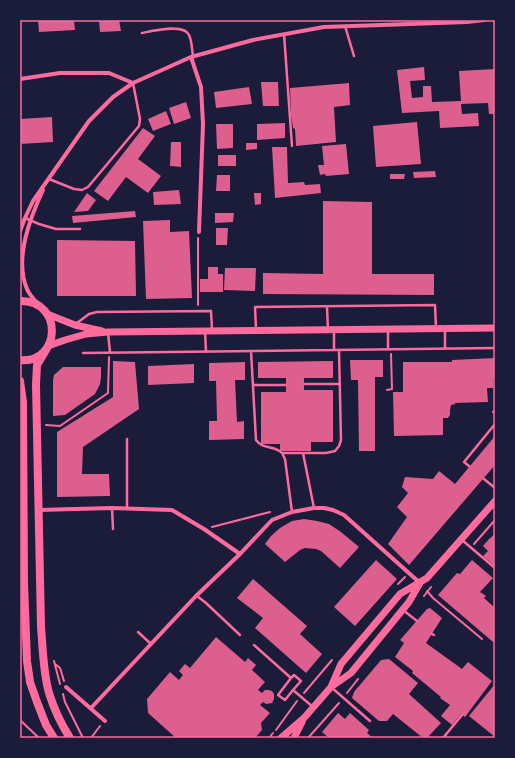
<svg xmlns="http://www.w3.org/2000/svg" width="515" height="758" viewBox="0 0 515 758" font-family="'Space Grotesk',sans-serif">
  <rect width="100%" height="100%" fill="#1b1b3a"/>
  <path fill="#dd5f8e" d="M38,20H74L75,30L39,32Z
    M99,20H119L121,31L100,32Z
    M424,67L425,80L410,81L412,98L423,97V86H431L432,102L461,101L459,71L495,69V114H489L488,103L461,104L462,114L478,113L479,126L440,128L439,111L402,113L397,70Z
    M261,82H278L279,106H263Z
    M349,83L350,105L334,107L336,142L296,146L295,129L293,128L291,115L290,88Z
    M249,87L252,104L216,108L214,92Z
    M186,102L191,118L174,124L169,108Z
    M166,111L171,124L153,131L148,119Z
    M52,117L53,142L20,144V119Z
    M417,122L421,164L376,167L373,126Z
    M285,123V138L257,140V124Z
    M216,124H233V148L217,149Z
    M143,128L155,136L138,159L161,176L148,193L126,177L108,201L94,191Z
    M171,142H181V167L170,166Z
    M246,143H257V149L246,150Z
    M346,144L349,174L326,176L325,174L320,175L318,165H324L322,146Z
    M272,147H287L288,183L304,182L305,185L320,184L321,193L275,198Z
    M218,155H236V166H218Z
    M435,171L436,177L414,178L413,172Z
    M390,174H405L404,179H390Z
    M217,175H230V191H216Z
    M179,190L181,204L154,205L153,192Z
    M87,193L96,200L88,211L74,212Z
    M254,193H261V204L255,205Z
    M323,201L372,202V274H434V295L263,294V273L323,274Z
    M135,211L136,217L73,223L72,216Z
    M215,213H234L233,222L215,223Z
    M170,220V232L189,231L192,298L146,299L143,221Z
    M216,228H228L227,245H216Z
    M57,240L135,241L136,296H57Z
    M208,267H218V274H223V292H200V279H208Z
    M225,268H256L255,291L224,290Z
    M495,358V378H493V388H487L488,402L454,403L456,404L451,405L450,410V415L448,418H443V435L394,436L393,392H403V362H452V360Z
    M350,360H383V377H375V451H359L358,380H351Z
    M113,361L135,362L139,409L83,447L82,474H109L110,496L57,497V432L113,397Z
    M333,361V378H304V390H333V442H311V451H280V444H261V392H286V378H258V362Z
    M245,362V380H235L237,422L244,421V439L209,440V421H217L216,381H209V363Z
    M194,364V383L148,385V366Z
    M63,367H101V377L100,384L95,394L65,415L53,416V380L54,375Z
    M495,436V465L409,565L388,544L407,517L397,507L408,493L402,487L405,477L433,479L439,471L455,484Z
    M304,519L317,521L329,524L341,532L359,547L340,568L321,551L316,549L305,548L300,550L285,562L265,544L271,536L280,528L292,521Z
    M495,534V566L483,556L488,551L483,546L489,539Z
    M376,560L397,579L355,626L334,607Z
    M472,560L493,578L480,592L486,596L484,598L495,608V639L493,642L438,595L457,573L460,574Z
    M253,579L307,626L300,634L322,654L306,673L255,628L263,618L237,598Z
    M430,608L442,618L426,643L462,669L468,662L492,681L465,717L461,714L452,725L441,716L450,705L440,698L441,697L412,673L413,671L395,657L404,643L400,640L427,609Z
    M216,637L245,662L248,658L256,665L252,670L265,682L258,690L262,693L265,690H268L272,691L274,694V699L272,703L266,704L263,702L260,705L270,713L261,723L262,730L255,738H176L148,713L147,699L170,672L179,680L183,675L179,671L185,664L190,668Z
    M389,659L418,683L409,694L441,723L427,738H423L393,714L387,721H379L352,698L354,692L381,660Z
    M495,684V737L469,716Z
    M338,713L345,719L350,713L369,730L367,733L373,738H329L322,732Z"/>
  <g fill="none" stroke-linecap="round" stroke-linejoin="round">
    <path stroke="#ff6b9d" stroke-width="2" d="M198,305V238
      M387,390L392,389L391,354
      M493,412L495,410
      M46,425L60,426L108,393L109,357
      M212,527L270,512
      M474,544L495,520
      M398,584L405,577
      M427,591L433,598L482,639
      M424,596L431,587
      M54,661L60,684
      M55,664L60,668L64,681
      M304,693L332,660
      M347,693L358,679
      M63,694L65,702L83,738
      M20,720L39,738
      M276,730L297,701
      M91,738L100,726
      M269,738L273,733
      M308,738L339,703"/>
    <path stroke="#ff6b9d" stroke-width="2.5" d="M345,26L354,56
      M142,33C152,31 184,23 189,35C192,41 192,50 193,56
      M284,34L292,146
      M49,179L74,189L82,190L88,187L139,126L140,119L133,83
      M25,218L39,224L56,229H80
      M327,307L328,330
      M77,323L89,314L97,312L211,311L212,330
      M256,329L255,307L435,305L436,328
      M445,329V348
      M388,330V349
      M205,331L206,351
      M334,331V350
      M108,333L110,352
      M251,351L256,440C263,450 275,445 282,453C283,455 284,457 285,459L292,512
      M83,353L334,350L495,348
      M304,384H340
      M253,385H286
      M127,439V508
      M282,453H326L335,451L339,446L341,440L339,350
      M303,453L314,508
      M469,466L464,462L495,424
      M484,479L495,488
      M112,508L113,529
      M462,540L495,568
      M197,596L206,603L240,635
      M403,610L417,621
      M138,632L151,644
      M432,634L434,635
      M254,645L291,678L294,675L301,681L293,690L313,707
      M291,678L278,695L285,700L293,690
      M331,687L370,721
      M443,738L462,715"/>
    <path stroke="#ff6b9d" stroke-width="4" d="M191,57L201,87L203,124L199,232
      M20,79L60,73H109L133,83
      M20,231L25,218L33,201L89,121L113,97L133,83L191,57L253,40L324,27L467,22L484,20
      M36,302C33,298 29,294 27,289C14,259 30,218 43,190
      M38,510L112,508L172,510L204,529L240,554
      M66,687L105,721
      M91,708L196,596L240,554L272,520L292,512L314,508H324L333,510L344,515L420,583"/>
    <path stroke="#ff6b9d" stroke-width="7" d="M47,314L75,325L102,331
      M48,346L65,340L86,334L108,332L495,328
      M331,687L341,664L400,594L427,578L495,501
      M281,738L304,718L331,687L351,673L409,602L420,583
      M294,738L302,722"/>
    <path stroke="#ff6b9d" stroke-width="8" d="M20,301C64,300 61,364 20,360
      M46,350L37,365L36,384L41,627C43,649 43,672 49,693C54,709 61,724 70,738
      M20,381L23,402L24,584L27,661L30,682L37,702L46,725L54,738"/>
  </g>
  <rect width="515" height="758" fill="none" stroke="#1b1b3a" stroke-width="42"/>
  <rect x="21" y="21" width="473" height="716" fill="none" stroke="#ff6b9d" stroke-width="1.5"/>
</svg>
